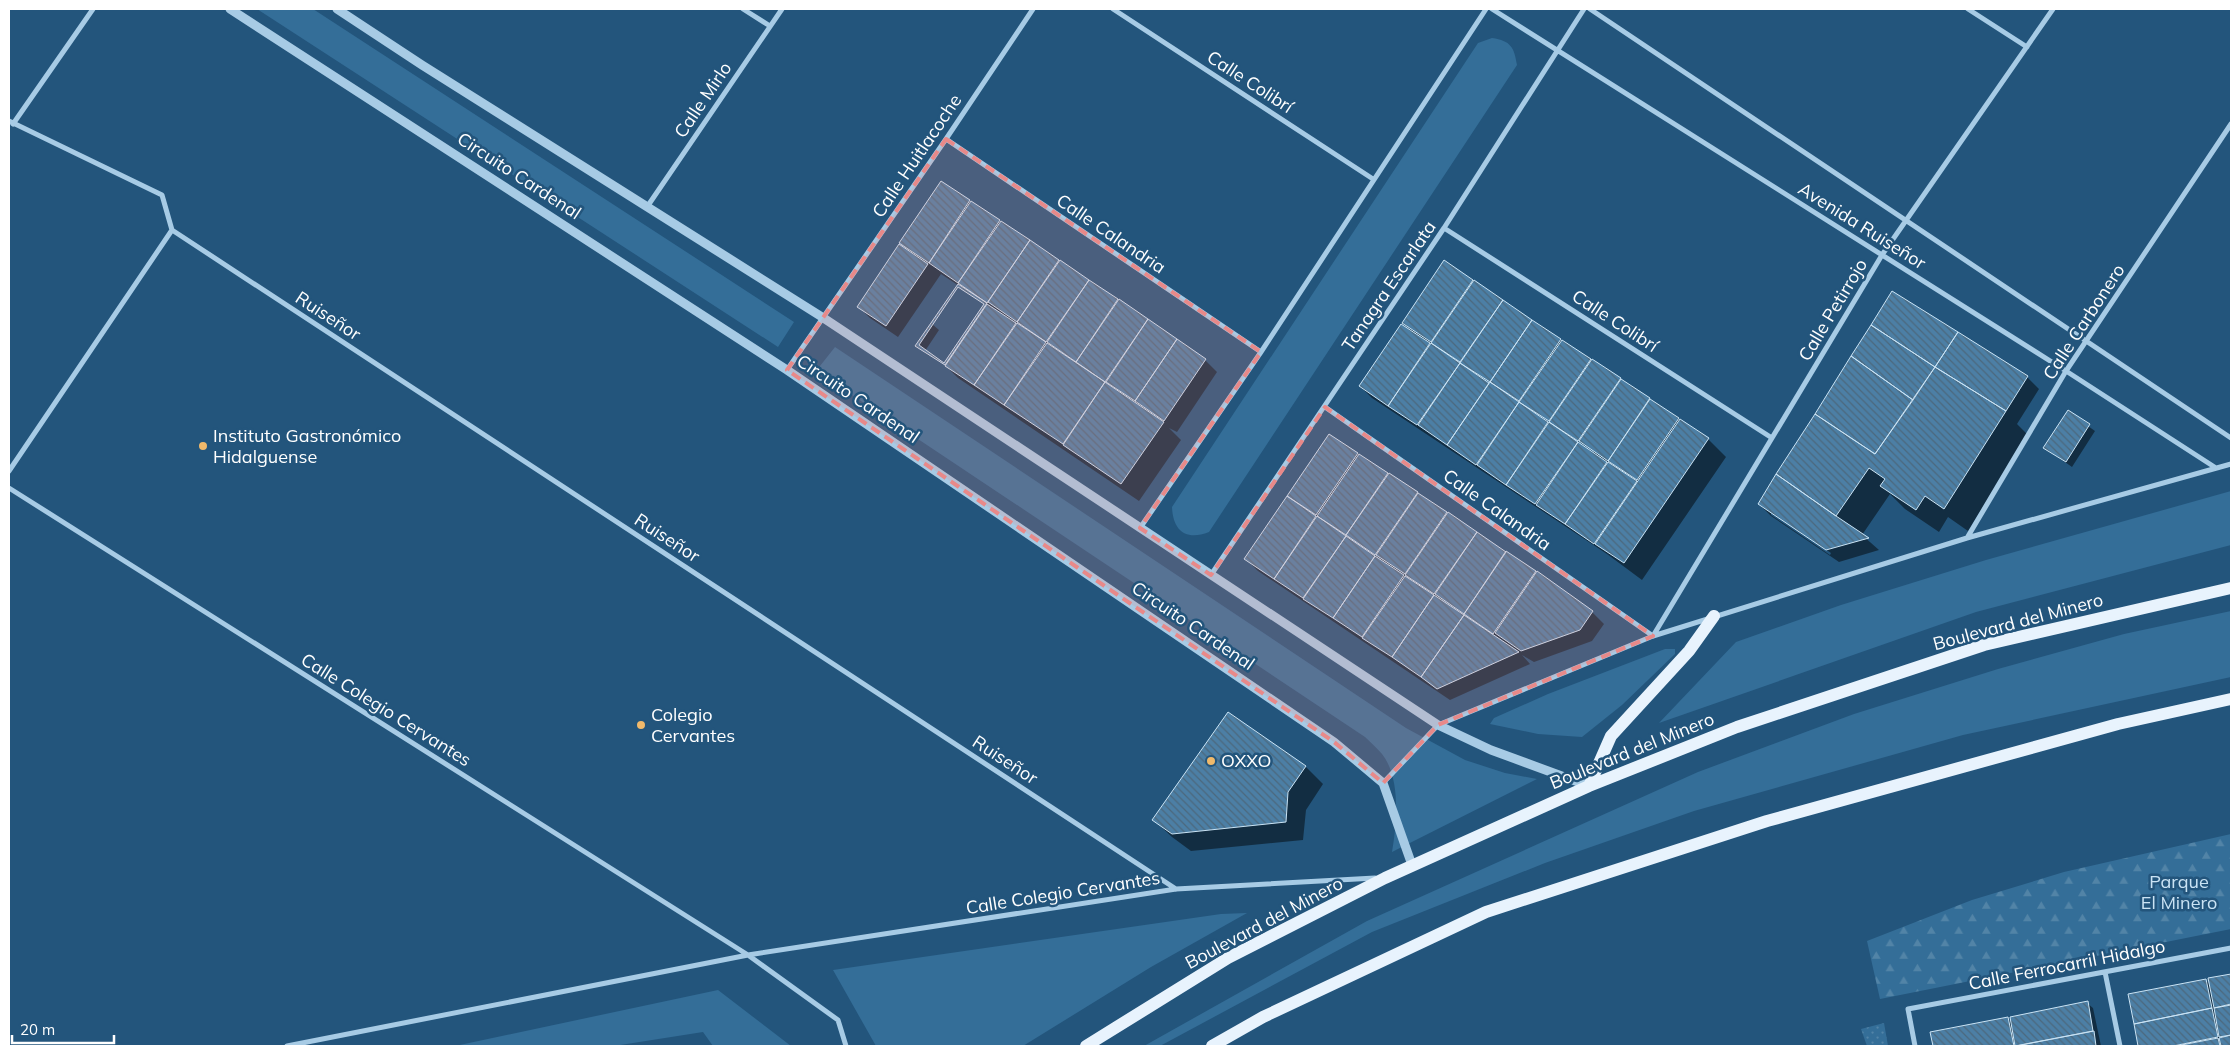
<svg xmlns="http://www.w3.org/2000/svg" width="2240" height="1055" viewBox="0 0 2240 1055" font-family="Mulish,sans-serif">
  <defs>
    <pattern id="grass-dots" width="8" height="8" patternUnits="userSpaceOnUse" patternTransform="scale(1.25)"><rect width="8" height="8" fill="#346e98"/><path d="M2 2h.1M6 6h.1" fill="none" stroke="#5284a7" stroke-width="1.8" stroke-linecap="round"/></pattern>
    <pattern id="forest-firs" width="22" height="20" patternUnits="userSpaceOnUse" patternTransform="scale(1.25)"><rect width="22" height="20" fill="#346e98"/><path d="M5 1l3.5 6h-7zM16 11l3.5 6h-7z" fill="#5284a7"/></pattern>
    <pattern id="building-back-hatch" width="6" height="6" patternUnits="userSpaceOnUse" patternTransform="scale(1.25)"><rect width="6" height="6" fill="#4c7fa5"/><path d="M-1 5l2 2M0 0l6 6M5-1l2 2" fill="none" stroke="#4c687d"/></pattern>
  </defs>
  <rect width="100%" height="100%" fill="#23557c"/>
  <path fill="url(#grass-dots)" d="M1884,1023L1888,1046H1867L1861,1029Z"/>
  <path fill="url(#forest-firs)" d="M2231,834V929L1880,999L1867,941L1972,900L2064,872Z"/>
  <path fill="#346e98" d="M257,9H313L794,322L778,347Z
    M1492,38C1511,41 1514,47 1517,65L1209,532C1186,541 1173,531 1172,507L1478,43Z
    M835,347L1406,728L1465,760L1505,773L1537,779L1392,852C1397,823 1401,778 1382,754C1377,748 1371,743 1365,737L816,371Z
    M2231,491V545L1976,612L1659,723L1736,642L1841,605L1986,560Z
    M2231,611V677L1963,735L1694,811L1545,863L1372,932L1160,1046H1144L1367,921L1698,772L1854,714L1998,669L2124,634Z
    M1665,649H1675V654L1622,705L1582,737L1538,734L1490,724L1494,718L1548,694Z
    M1247,913L1151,967L1023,1046H876L833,970L1221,914Z
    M718,990L791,1046H713L703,1032L614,1046H455Z"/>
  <path fill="#0007" fill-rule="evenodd" d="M942,183L1205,360L1217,372L1177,432L1169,428L1181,440L1139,501L958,378L946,366L988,305L941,274L898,337L870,318L858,306L909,251L901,243Z
    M1444,262L1708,439L1726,457L1642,580L1607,554L1372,398L1360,386L1411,330L1403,323ZM1445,350L1465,366L1464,368L1443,353ZM1472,369L1492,382L1490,385L1470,370ZM1535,410L1555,424L1554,426L1533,413ZM1573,438L1595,451L1593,454L1572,439Z
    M1892,293L2027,377L2039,389L2017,424L2028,435L1968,531L1948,517L1939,532L1905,509L1890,494L1862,535L1879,550L1839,562L1771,516L1759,504ZM1771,512L1831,553L1830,555L1771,515Z
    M932,324L939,330L925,351L929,356L917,346Z
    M2068,412L2095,431L2072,467L2045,448Z
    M1330,435L1536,572L1592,612L1604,624L1592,641L1534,662L1522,655L1530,664L1450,700L1258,571L1246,559ZM1342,531L1377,555L1375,558L1340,533ZM1444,599L1484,626L1482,629L1443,601Z
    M1306,767L1323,784L1306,810L1303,840L1191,851L1172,837L1154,820Z
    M2231,975V1046H2140L2130,995L2206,980L2210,985L2209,979Z
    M2087,1003L2093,1008L2101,1046H1934L1931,1033L2008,1019L2012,1023Z"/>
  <path fill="url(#building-back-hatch)" stroke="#cae3f4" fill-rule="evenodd" d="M941,181L970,200L929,263L899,243Z
    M971,201L1000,220L958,283L929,263Z
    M1001,221L1030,240L987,303L958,283Z
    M1030,240L1059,260L1017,322L988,302Z
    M899,244L928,264L886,326L857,307Z
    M1060,260L1089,280L1046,342L1017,322Z
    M1444,260L1473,280L1431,342L1402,323Z
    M1089,280L1118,299L1076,362L1047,342Z
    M1474,280L1503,300L1460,362L1431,343Z
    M958,284L987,303L945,365L915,346ZM958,287L984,304L944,363L919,345Z
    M1892,291L1958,332L1935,367L1871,325Z
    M1119,299L1148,319L1105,382L1076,362Z
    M1503,300L1532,320L1490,382L1460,363Z
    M987,304L1016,323L974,385L945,366Z
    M1148,319L1177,339L1135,401L1106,382Z
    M1532,320L1561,339L1519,401L1490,382Z
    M1017,323L1046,342L1004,405L974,385Z
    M1401,324L1430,343L1388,406L1359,386Z
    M1871,325L1935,367L1913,400L1851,356Z
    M1958,332L2028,376L2006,411L1935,367Z
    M1177,339L1206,359L1164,421L1135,401Z
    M1562,340L1591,359L1549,421L1519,402Z
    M1047,343L1105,382L1063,444L1004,405Z
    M1431,343L1460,363L1417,425L1388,406Z
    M1851,356L1913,400L1875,454L1815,414Z
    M1592,359L1621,378L1578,441L1549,422Z
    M1460,363L1489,383L1447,445L1418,425Z
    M1935,367L2006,411L1944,509L1925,496L1916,510L1880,486L1885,479L1869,468L1836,516L1776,474L1815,414L1875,454Z
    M1621,379L1650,398L1608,461L1579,441Z
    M1105,382L1164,422L1121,484L1063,445Z
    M1490,382L1519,402L1476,465L1447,445Z
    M1650,399L1679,418L1637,480L1608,461Z
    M1519,402L1548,422L1506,485L1477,465Z
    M2068,410L2090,424L2066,462L2043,448Z
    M1680,419L1709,438L1624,563L1595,544Z
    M1549,422L1578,442L1535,504L1506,485Z
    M1329,434L1358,453L1316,515L1287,496Z
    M1578,442L1607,462L1565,524L1536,505Z
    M1359,454L1388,473L1346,535L1317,516Z
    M1608,462L1637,481L1594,544L1565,524Z
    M1389,473L1418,492L1375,555L1346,535Z
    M1776,474L1836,516L1869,538L1826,550L1758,504Z
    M1418,493L1447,512L1405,574L1376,555Z
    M1287,496L1316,516L1274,579L1244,559Z
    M1448,512L1477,532L1434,594L1405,575Z
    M1317,516L1346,536L1303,598L1274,579Z
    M1477,532L1506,552L1464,614L1435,594Z
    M1346,536L1375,556L1333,618L1303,599Z
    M1506,551L1536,571L1493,634L1464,614Z
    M1375,556L1404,575L1362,637L1333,618Z
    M1537,571L1593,611L1580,630L1521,651L1495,633Z
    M1405,576L1434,595L1392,657L1362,638Z
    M1434,595L1464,615L1421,677L1392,657Z
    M1464,615L1519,652L1437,689L1421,677Z
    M1228,712L1306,766L1288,792L1286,822L1172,834L1152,820Z
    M2231,974V1004L2214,1008L2208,978Z
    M2206,979L2212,1008L2134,1024L2128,994Z
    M2088,1001L2093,1031L2015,1046L2010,1017Z
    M2231,1005V1035L2219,1037L2214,1008Z
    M2212,1008L2218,1037L2173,1046H2138L2134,1024Z
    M2008,1017L2014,1046H1933L1930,1032Z
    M2094,1031L2096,1046H2016Z
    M2231,1035V1046H2221L2219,1038Z
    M2218,1038L2220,1046H2176Z"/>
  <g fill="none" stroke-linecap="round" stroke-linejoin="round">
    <path stroke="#a7cbe5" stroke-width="5" d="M743,9L770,26
      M1113,9L1373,179
      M1492,9L2066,371L2216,468
      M1590,9L2231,438
      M1968,9L2027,47
      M9,121L162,195L172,230L1176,889
      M13,124L93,9
      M946,139L1261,352
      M647,207L782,9
      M1444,228L1772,438
      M787,370L946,139L1033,9
      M1325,407L1653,636L1882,255L2053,9
      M9,471L172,230
      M9,488L748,955L838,1020L846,1046
      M1140,528L1261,352L1486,9
      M1967,538L2066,371L2231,124
      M1211,575L1444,228L1584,9
      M1383,783L1438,725L1653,636L1967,538L2231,464
      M2105,972L2120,1046
      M287,1046L748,955L1176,889L1375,878
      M1915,1046L1908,1009L2231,948"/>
    <path stroke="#a7cbe5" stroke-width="9" d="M230,9L787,370L1334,742L1383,783L1412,865
      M337,9L422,65L822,317L1438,725L1491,750L1589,786"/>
    <path stroke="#e8f3fd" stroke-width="12" d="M1589,786L1611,736L1689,651L1714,616
      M1086,1046L1228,958L1385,878L1589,786L1737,727L1984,645L2231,588
      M1212,1046L1263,1017L1486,912L1767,821L2118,724L2231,699"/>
  </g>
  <path fill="#e88989" fill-opacity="0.2" stroke="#e88989" stroke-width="4" stroke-dasharray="10 6" stroke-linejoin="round" d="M946,139L1261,352L1140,528L1211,575L1325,407L1653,636L1438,725L1383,783L1334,742L787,370Z"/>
  <g fill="#f0b96b" stroke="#23557c" stroke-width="2">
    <circle cx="203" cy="446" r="5"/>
    <circle cx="641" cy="725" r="5"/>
    <circle cx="1211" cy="761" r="5"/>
  </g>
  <g text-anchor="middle" stroke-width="5" stroke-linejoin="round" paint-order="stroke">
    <g font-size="18" fill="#fff" stroke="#23557c">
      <text transform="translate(1250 82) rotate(33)" y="6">Calle Colibrí</text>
      <text transform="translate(703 100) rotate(-56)" y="6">Calle Mirlo</text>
      <text transform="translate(917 156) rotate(-56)" y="6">Calle Huitlacoche</text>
      <text transform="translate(519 176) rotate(33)" y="6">Circuito Cardenal</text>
      <text transform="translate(1862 226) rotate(32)" y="6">Avenida Ruiseñor</text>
      <text transform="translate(1111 234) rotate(34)" y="6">Calle Calandria</text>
      <text transform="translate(1389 286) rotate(-56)" y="6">Tanagra Escarlata</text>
      <text transform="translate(1833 310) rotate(-59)" y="6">Calle Petirrojo</text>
      <text transform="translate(328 316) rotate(33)" y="6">Ruiseñor</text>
      <text transform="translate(1615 321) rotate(33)" y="6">Calle Colibrí</text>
      <text transform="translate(2084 322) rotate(-57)" y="6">Calle Carbonero</text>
      <text transform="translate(858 399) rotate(34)" y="6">Circuito Cardenal</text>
      <text transform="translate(1497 510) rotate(35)" y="6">Calle Calandria</text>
      <text transform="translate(667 538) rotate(33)" y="6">Ruiseñor</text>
      <text transform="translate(2018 622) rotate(-15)" y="6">Boulevard del Minero</text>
      <text transform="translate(1193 626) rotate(34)" y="6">Circuito Cardenal</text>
      <text transform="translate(386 710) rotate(32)" y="6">Calle Colegio Cervantes</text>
      <text transform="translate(1632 751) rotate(-22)" y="6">Boulevard del Minero</text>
      <text transform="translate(1005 760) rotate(33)" y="6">Ruiseñor</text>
      <text transform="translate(1063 893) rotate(-9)" y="6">Calle Colegio Cervantes</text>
      <text transform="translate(1264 923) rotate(-28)" y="6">Boulevard del Minero</text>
      <text transform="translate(2067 965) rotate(-11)" y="6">Calle Ferrocarril Hidalgo</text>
    </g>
    <g font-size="18" fill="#fff" stroke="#23557c" text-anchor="start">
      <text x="213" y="442">Instituto Gastronómico<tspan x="213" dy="21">Hidalguense</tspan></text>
      <text x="651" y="721">Colegio<tspan x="651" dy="21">Cervantes</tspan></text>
      <text x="1221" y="767">OXXO</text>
    </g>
    <g font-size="18" fill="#cae3f4" stroke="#23557c">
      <text x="2179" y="888">Parque<tspan x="2179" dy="21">El Minero</tspan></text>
    </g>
  </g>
  <rect width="2240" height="1055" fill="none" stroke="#ffffff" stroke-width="20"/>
  <path d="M12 1035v8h102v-8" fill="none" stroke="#ffffff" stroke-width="2.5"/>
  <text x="20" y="1035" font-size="15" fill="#ffffff" stroke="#23557c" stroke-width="4" paint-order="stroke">20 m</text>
</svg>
